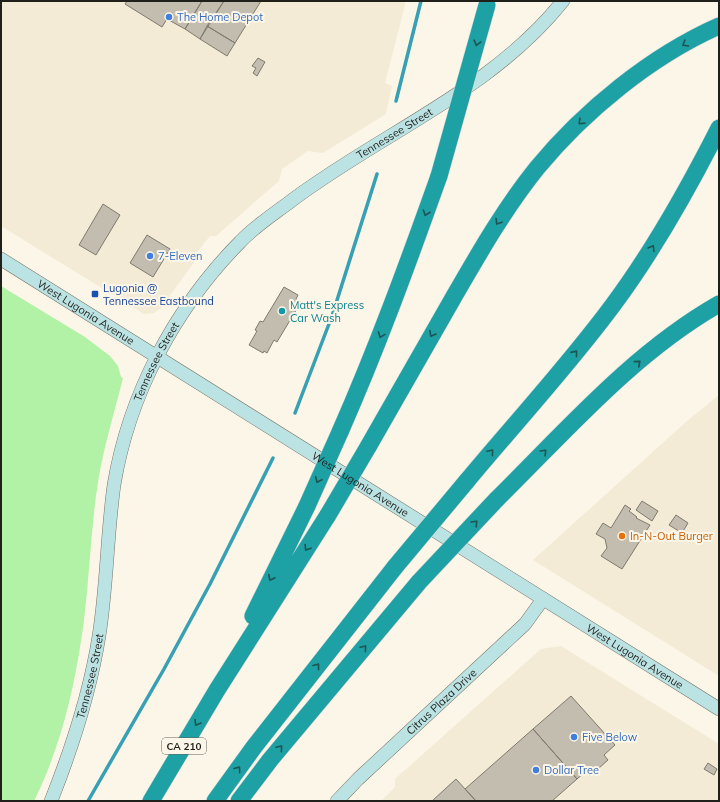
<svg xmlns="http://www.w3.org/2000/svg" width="720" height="802" viewBox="0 0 720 802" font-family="Mulish,sans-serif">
  <rect width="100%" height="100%" fill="#fbf6e8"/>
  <path fill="#f3ebd6" d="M1,1H406L385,83L392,86L386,114L323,153L308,151L282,169L279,181L216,236H210L195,255V261L161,308L154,313L144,314L1,226Z
    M719,395V676L533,560L687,421Z
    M561,646L719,744V801H381L395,787V779L541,649Z"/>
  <path fill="#b2f2a7" d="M1,286L85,337L110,356L118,366L121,377L123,378C115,410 105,443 99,476C91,523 90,572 84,620C76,682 62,745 34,801H1Z"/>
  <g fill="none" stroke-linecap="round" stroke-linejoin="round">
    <path stroke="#37a0b5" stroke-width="3.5" d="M396,101L421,1
      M295,413L332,316L377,174
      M88,801L164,669L210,584L273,458"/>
  </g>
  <path fill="#c2bdaf" stroke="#7e7a6d" d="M127,1H202L185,29L167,19L162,27L125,4Z
    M202,1H224L200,39L185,29Z
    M224,1H261L235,43L207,26Z
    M207,26L235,43L227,56L200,39Z
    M258,58L265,62L257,76L253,73L256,68L252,66Z
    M103,204L120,215L96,255L79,245Z
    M147,235L170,249L153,277L130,263Z
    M284,287L298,295L296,299L301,302L277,342L274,340L267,353L264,351L263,353L249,345L257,331L255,330L260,321L263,322Z
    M642,501L658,511L652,521L636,510Z
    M625,505L631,509L629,511L637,517L636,518L650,525L622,569L601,556L607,548L605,539L596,534L603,523L611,528Z
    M676,515L688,523L682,533L669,525Z
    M571,696L615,745L604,755L608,760L590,776L586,771L577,779L533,729Z
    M533,729L577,779L552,801H476L465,789Z
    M708,763L717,769L714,775L704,769Z
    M456,779L476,801H432Z"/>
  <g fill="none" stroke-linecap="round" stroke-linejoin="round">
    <g stroke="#777367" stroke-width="14">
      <g id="secondary">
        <path id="s1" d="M1,259L719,709"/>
        <path id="s2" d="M51,801C72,748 90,693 99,636C107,586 107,535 114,485C129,394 175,308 240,242C255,226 274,214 291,201C381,133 491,91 563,1"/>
        <path id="s3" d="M337,801L358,779L525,624L543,599"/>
      </g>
    </g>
    <g stroke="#d7d7d6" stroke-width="18">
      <path id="highway" d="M340,432C377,348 408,263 439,176
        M368,447C396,398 424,349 452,300C478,255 504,209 537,168C584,111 651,56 719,26
        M466,482C515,423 568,366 613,305C654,250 688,189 719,128
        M496,500C566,431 633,353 719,304
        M253,616L307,506
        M151,801L217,690L328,515
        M215,801L254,747L395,567
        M239,801L270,760L419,582"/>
    </g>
    <use href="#secondary" stroke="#bce3e4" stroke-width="13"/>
    <use href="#highway" stroke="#1ea1a5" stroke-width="17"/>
    <g stroke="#d7d7d6" stroke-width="18" stroke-linecap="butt">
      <path id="highway-bridge" d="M439,176L487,5
        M307,506L340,432
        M328,515L368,447
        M395,567L466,482
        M419,582L496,500"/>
    </g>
    <use href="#highway-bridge" stroke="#1ea1a5" stroke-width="17"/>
  </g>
  <defs><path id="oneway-chevron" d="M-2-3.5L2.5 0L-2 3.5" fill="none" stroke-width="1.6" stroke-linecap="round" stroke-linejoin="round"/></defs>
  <g stroke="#1f5352">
    <use href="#oneway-chevron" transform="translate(477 43) rotate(105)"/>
    <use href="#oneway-chevron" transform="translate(685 44) rotate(149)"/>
    <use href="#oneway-chevron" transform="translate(581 122) rotate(136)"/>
    <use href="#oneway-chevron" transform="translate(426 213) rotate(109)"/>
    <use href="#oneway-chevron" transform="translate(498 222) rotate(122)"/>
    <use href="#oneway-chevron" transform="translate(652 248) rotate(-59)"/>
    <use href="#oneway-chevron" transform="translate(432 334) rotate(120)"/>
    <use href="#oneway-chevron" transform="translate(381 335) rotate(111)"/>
    <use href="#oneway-chevron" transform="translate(575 353) rotate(-51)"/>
    <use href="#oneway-chevron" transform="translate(638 363) rotate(-41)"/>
    <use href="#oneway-chevron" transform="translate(491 452) rotate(-50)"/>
    <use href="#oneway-chevron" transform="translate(544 452) rotate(-45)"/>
    <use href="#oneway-chevron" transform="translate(318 480) rotate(115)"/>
    <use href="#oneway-chevron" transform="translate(475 523) rotate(-47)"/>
    <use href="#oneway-chevron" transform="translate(307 548) rotate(122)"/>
    <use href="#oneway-chevron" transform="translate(271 578) rotate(116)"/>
    <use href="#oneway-chevron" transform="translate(364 648) rotate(-50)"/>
    <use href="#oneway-chevron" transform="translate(317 666) rotate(-52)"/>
    <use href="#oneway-chevron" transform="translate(197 723) rotate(121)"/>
    <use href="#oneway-chevron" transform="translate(280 748) rotate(-50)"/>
    <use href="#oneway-chevron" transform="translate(238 769) rotate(-54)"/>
  </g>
  <g fill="#3f7fe0" stroke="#fbf6e8" stroke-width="1.5">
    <circle cx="169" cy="17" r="4"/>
    <circle cx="150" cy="256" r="4"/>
    <circle cx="574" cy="737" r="4"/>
    <circle cx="536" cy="770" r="4"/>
  </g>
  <rect fill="#1a4fb4" stroke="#fbf6e8" stroke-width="1.5" x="91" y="290" width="8" height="8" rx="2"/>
  <circle fill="#0f9aa8" stroke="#fbf6e8" stroke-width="1.5" cx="282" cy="311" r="4"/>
  <circle fill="#e8710a" stroke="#fbf6e8" stroke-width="1.5" cx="622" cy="536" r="4"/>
  <g text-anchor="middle" stroke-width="4" stroke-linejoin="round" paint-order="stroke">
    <rect fill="#fbf6e8" stroke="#626058" stroke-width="1" x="162" y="738" width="44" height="16" rx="3"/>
    <g font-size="10" font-weight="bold" fill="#201f1a">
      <text x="184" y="750">CA 210</text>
    </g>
    <g font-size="11" fill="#366cbe" stroke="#fbf6e8" text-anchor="start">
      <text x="177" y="21">The Home Depot</text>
      <text x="158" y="260">7-Eleven</text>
      <text x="582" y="741">Five Below</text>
      <text x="544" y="774">Dollar Tree</text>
    </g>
    <g font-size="11" fill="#201f1a" stroke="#fbf6e8">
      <text dy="4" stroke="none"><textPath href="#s2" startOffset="791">Tennessee Street</textPath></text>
      <text dy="4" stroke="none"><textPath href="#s1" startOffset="100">West Lugonia Avenue</textPath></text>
      <text dy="4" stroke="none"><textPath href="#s2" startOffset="455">Tennessee Street</textPath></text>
      <text dy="4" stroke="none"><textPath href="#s1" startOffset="424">West Lugonia Avenue</textPath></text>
      <text dy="4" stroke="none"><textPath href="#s1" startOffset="748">West Lugonia Avenue</textPath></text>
      <text dy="4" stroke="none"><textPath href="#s2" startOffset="131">Tennessee Street</textPath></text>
      <text dy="4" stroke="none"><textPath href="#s3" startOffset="144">Citrus Plaza Drive</textPath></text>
    </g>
    <g font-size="11" fill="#164399" stroke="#fbf6e8" text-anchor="start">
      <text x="103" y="292">Lugonia @<tspan x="103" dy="13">Tennessee Eastbound</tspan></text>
    </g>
    <g font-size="11" fill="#0d838f" stroke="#fbf6e8" text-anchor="start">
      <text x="290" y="309">Matt's Express<tspan x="290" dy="13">Car Wash</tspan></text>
    </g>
    <g font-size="11" fill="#c56008" stroke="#fbf6e8" text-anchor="start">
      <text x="630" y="540">In-N-Out Burger</text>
    </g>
  </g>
  <rect width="720" height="802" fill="none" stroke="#201f1a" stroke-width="4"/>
</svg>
